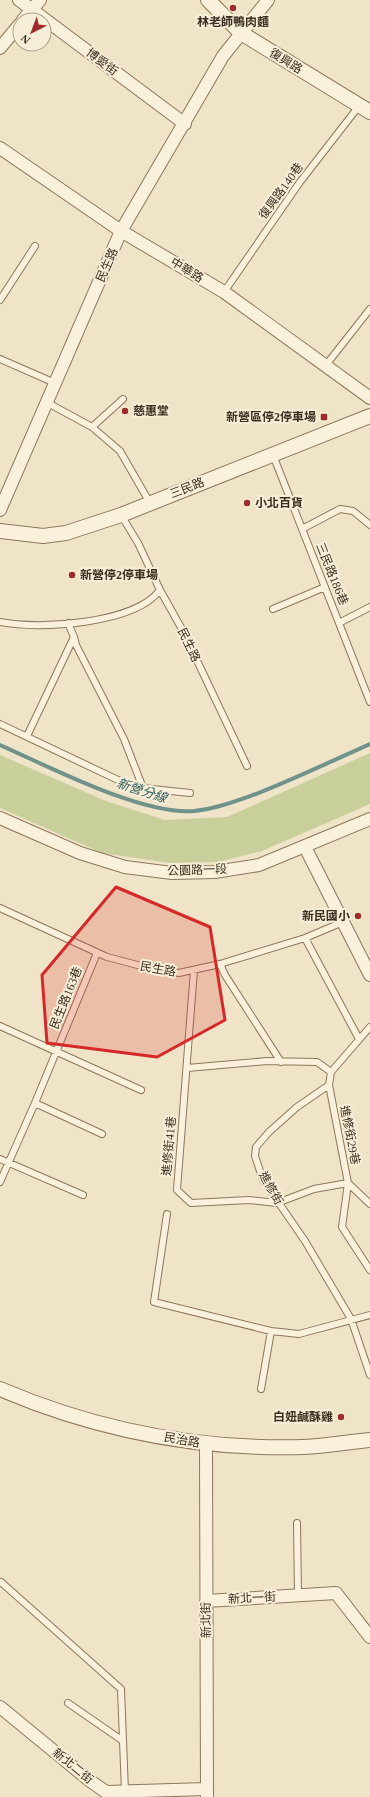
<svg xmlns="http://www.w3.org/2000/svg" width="370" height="1797" viewBox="0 0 370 1797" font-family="'Times New Roman','Noto Sans TC',serif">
  <rect width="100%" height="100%" fill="#f0e4c8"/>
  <path fill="#c9cf9b" d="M370,753V804L262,851L218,862L170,863L102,853L0,808V755L106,801L165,820L227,817Z"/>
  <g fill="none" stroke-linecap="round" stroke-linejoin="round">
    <path stroke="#6f938a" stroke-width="4" d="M0,745C50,767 141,815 194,811C215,809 236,801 256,794C294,779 332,761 370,744"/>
    <g stroke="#8d765c" stroke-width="8">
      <path id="service" d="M224,292L300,182L359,106
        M0,300L35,246
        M0,359L55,383
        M326,365L370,309
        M46,402L92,427L120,451L150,503
        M92,427L123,399
        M273,455L370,702
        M302,529L340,509L353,511L370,525
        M160,590L183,631L247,766
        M273,609L325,587
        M0,622C39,630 135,624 160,590L138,543L121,515
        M339,623L370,607
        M74,637L76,645L124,739L143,788
        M0,724L118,780L143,788L190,793
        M27,736L74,637L68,623
        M0,908L107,957L145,967L179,973L220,964L305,938L343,922
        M305,938L359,1039
        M220,964L225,975L281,1062
        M194,970L177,1190L191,1203L249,1200L277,1203L314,1189L348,1183L342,1227L370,1270
        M0,1026L141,1090
        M370,1027L331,1072L329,1085L348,1183L370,1204
        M187,1068L267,1061L317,1062L331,1072
        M329,1085L297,1107L269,1132L256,1147L255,1156L263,1180L305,1241L351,1319L370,1375
        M35,1103L102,1134
        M0,1159L83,1195
        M0,1182L35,1103L97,953
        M167,1214L154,1302L271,1331L299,1334L370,1315
        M261,1389L271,1331
        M297,1523L298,1596
        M0,1583L1,1582L121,1689L125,1792
        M68,1703L123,1741"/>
    </g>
    <g stroke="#8d765c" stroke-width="14">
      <path id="minor" d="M19,0L185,124
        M23,20L40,0
        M0,48L20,24
        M0,148L121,231L224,292L370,398
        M0,510L121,231L223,56L268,0
        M0,818L80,853L125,867L172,873L215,872L259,865L370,819
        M305,847L370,975
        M206,1444L207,1797
        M206,1601L336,1593L370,1637
        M0,1707L89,1780L106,1792L206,1789"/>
    </g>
    <g stroke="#8d765c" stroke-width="16">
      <path id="tertiary" d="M208,0L241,33L370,112
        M0,531L43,536L66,533L121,515L370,416
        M0,1389C96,1430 200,1450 304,1447C326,1446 348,1442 370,1440"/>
    </g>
    <use href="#service" stroke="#faf1dc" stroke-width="6"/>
    <use href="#minor" stroke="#faf1dc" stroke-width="12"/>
    <use href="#tertiary" stroke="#faf1dc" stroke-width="14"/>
  </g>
  <path fill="#d62828" fill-opacity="0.2" stroke="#d62828" stroke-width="3" stroke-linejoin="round" d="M116,887L210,927L225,1020L157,1057L47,1043L42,975Z"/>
  <g fill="#9e2a2b" stroke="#f7eed8" stroke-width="1.5">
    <circle cx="233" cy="8" r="4"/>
    <circle cx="125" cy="411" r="4"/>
    <rect x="320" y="413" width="8" height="8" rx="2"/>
    <circle cx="247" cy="503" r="4"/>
    <circle cx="72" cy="575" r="4"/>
    <circle cx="358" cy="916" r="4"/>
    <circle cx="341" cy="1417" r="4"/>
  </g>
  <g text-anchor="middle" stroke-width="4" stroke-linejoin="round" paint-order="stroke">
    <g font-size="12" font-weight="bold" fill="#3d2e20" stroke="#f7eed8" text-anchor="start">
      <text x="233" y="26" text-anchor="middle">林老師鴨肉麵</text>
      <text x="133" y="415">慈惠堂</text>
      <text x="316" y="421" text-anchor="end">新營區停2停車場</text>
      <text x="255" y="507">小北百貨</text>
      <text x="80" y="579">新營停2停車場</text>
      <text x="350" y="920" text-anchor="end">新民國小</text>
      <text x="333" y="1421" text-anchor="end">白妞鹹酥雞</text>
    </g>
    <g font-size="12" fill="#3d2e20" stroke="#f7eed8">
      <text transform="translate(286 61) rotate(32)" y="4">復興路</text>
      <text transform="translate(102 62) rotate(37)" y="4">博愛街</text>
      <text transform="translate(281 191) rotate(-54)" y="4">復興路140巷</text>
      <text transform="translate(107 265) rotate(-66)" y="4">民生路</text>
      <text transform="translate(187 270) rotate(31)" y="4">中華路</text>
      <text transform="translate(187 488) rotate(-21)" y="4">三民路</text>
      <text transform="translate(332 574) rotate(68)" y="4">三民路186巷</text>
      <text transform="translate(189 645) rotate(64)" y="4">民生路</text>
      <text transform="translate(197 870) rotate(-2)" y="4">公園路一段</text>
      <text transform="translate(158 969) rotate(10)" y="4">民生路</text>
      <text transform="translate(66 998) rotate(-68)" y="4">民生路163巷</text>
      <text transform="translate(350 1135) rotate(79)" y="4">進修街29巷</text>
      <text transform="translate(169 1146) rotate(-85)" y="4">進修街41巷</text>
      <text transform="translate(271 1188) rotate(61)" y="4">進修街</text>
      <text transform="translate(182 1440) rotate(10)" y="4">民治路</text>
      <text transform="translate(252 1598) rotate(-3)" y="4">新北一街</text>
      <text transform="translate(206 1620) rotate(-91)" y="4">新北街</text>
      <text transform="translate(73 1766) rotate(39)" y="4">新北二街</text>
    </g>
    <g font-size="13" font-style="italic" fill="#2f5d5a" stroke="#f7eed8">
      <text transform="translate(142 790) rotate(18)" y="5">新營分線</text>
    </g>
  </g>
  <g transform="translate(32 32) rotate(222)"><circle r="19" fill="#f7eed8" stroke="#ada18e"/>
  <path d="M0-3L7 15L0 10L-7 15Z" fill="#9e2a2b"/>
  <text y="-6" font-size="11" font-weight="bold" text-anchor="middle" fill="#3d2e20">N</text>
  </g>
</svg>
